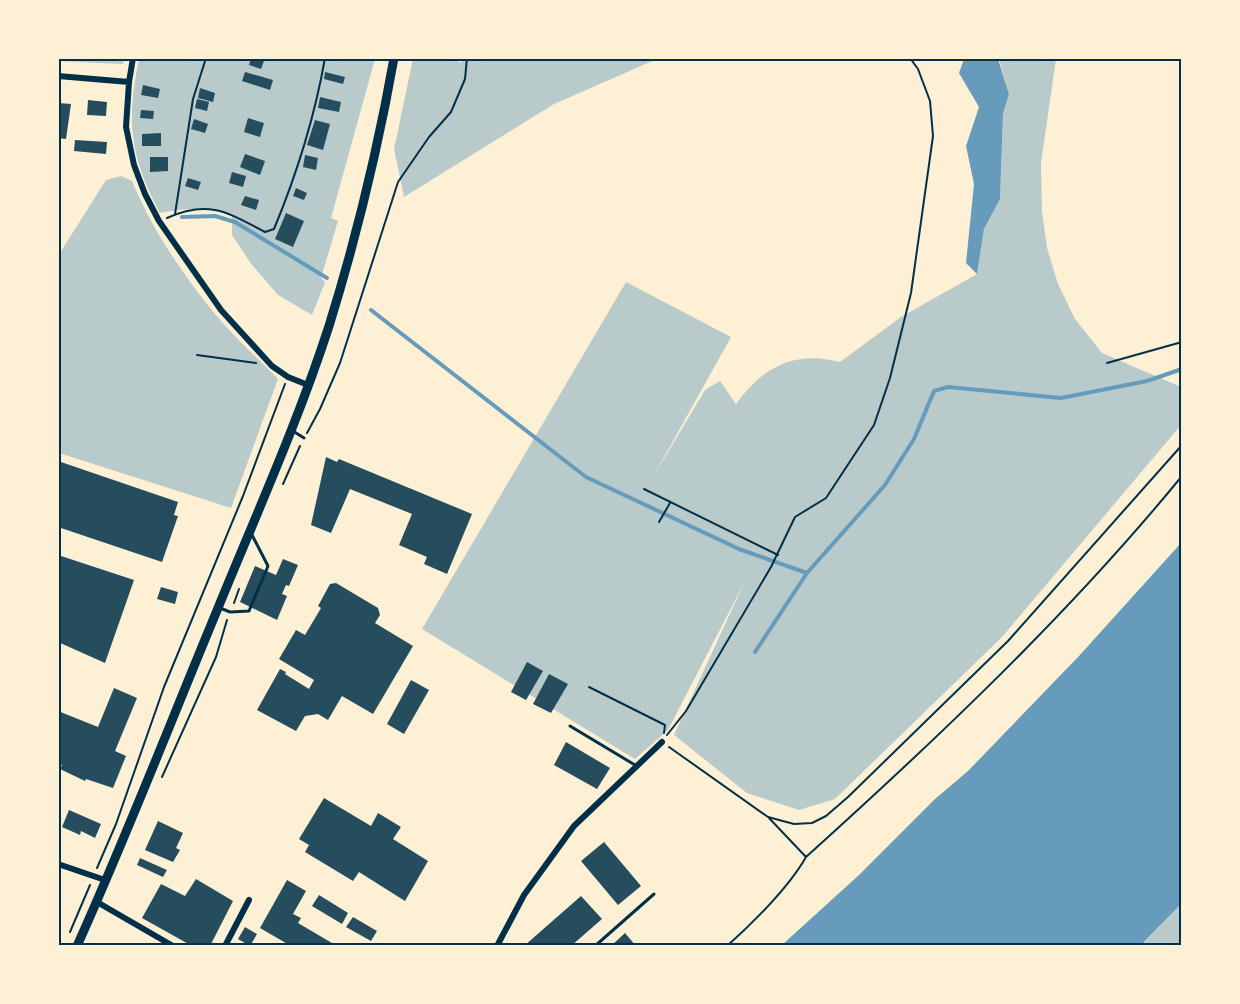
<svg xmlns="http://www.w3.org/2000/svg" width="1240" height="1004" viewBox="0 0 1240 1004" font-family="'Alegreya Sans',sans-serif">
  <rect width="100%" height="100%" fill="#fdf0d5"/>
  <path fill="#b9caca" d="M59,58H124V59L123,64L59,61Z
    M180,58L184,60L185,58L375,59L331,218L338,221L321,278L325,282L312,315L278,295L252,265L232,235V214C204,207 188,208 160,213C130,156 126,122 139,59Z
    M469,58L657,59L554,104L404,197L394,149L413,59H459V63Z
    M999,59H1056L1041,163L1042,211L1047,248L1058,284L1075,319L1102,353L1181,387V425L1002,637L835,799L799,810L747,793L674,735L745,581L668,730L635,759L422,629L626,282L731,337L653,477L705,390L720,381L736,404C763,367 794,350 840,362L901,317L977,274L984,229L1000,199L1003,114L1009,94Z
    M121,176L132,181C152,229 181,272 214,313C233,336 257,357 278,379L231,508L59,453L58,256L106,180Z
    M1181,904V941L1177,945L1141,946Z"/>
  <path fill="#669bbc" d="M964,59H998L1009,94L1003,114L1000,199L984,229L977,274L966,263L974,184L966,146L979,107L959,73Z
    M1181,543V904L1144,942L1141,946L782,945L859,875L935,799L968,771L1079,656Z"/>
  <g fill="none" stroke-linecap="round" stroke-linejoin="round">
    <path stroke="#669bbc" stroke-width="4" d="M182,217L215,216L235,222L327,278
      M371,310L586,477L739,549L807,573
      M755,652L807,573L885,485L914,439L934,391L948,387L1061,398L1147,381L1182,369"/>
  </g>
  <path fill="#264d5e" d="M251,58H265L261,69L249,65Z
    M245,72L273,80L270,90L242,81Z
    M325,72L345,77L343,84L324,79Z
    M143,85L160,89L158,98L141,95Z
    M200,88L215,93L213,102L198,98Z
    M320,97L341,102L339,112L318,108Z
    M197,99L209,102L207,111L195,108Z
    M88,100L107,102L106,116L87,115Z
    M58,103L71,104L66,139L58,138Z
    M141,110L154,111L153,119L140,118Z
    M248,118L264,123L260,137L244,132Z
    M194,119L208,124L205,133L191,129Z
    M315,120L330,124L323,150L307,145Z
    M161,133V146H142V134Z
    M75,140L107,142L106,154L74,151Z
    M245,154L265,161L260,175L240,167Z
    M305,155L318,158L316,170L303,167Z
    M150,157H168V171L150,172Z
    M232,172L246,176L243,187L229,183Z
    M188,178L201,182L198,190L185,186Z
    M296,188L307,193L304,200L293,196Z
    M245,196L259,200L256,210L241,205Z
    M286,213L304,221L293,247L275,239Z
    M326,457L337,462L339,459L472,514L447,574L424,564L427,557L399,545L412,514L350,489L331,533L311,525Z
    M58,461L178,502L174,515L178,516L162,562L58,527Z
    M58,555L134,580L105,663L58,642Z
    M283,559L298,565L289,586L286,585L282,594L287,596L277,620L240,602L255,566L276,575Z
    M336,583L378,608L380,615L375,623L413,646L373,714L342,696L328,720L318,714L305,716L296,731L257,710L280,669L286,672L285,674L309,689L314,680L279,659L296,630L305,635L321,608L318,606L330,584Z
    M161,587L178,592L175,604L157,599Z
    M527,662L543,671L526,700L511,692Z
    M549,674L568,684L551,713L533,704Z
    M411,680L429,690L404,734L387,724Z
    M114,688L137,698L115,751L126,756L113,788L86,779L85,781L60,769L62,765L58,763V711L98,727Z
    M566,742L610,768L597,789L554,765Z
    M324,798L371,826L378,813L401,827L393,839L428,861L405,901L359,872L353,881L305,852L309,845L299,839Z
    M69,810L101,824L95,838L81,831L80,835L62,827Z
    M158,821L183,833L176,848L180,850L173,862L145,850Z
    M604,842L641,886L618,905L581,861Z
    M140,858L167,870L163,877L137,865Z
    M196,879L233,901L210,946H192L142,918L161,884L185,896Z
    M287,880L306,891L293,914L301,918L298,923L337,946H291L260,928Z
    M319,895L348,913L342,924L312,906Z
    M581,896L602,919L571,946H524Z
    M353,917L377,931L371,941L346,927Z
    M245,927L257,934L250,946L238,939Z
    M625,933L636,946H611Z"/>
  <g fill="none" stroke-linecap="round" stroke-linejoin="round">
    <path stroke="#003049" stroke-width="2" d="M175,214L193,99L206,58
      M167,218C209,199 229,213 265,232L274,229C296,176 315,115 325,58
      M197,355L256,363
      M1107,363L1182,342
      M307,433L320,409L340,363L398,182L429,137L451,112L465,79L467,58
      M283,484L300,446
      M644,489L778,555
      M659,522L670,503
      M234,603L239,589
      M589,687L665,725L664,733
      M667,735L686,711L771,567L795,517L826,498L874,425L890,378L911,293L933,136L930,101L918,69L910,58
      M669,747L768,817L794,824L812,823L826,816L848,797L1008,641L1182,445
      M162,777L216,657L227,620
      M769,818L806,857
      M97,868L116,824L164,687L243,496L285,384
      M70,932L90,885
      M727,946C753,923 789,887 806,857C938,738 1069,614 1182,476
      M1181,946L1182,945"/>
    <path stroke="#003049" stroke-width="3" d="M293,431L304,438
      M220,608L230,612L249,611L268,566L251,533
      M570,726L635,765
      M595,946L654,894"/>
    <path stroke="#003049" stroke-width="6" d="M133,58L129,82L126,127L134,165L145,194L159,221L221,310L272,366L288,377L308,385
      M58,76L129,82
      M58,864L105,880
      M97,902L173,946
      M225,946L249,900
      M497,946L524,895L574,826L662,742"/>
    <path stroke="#003049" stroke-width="9" d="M77,946C127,835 171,721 218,608C256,515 298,422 329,326C356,239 378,148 394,58"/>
  </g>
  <rect width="1240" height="1004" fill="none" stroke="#fdf0d5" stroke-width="120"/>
  <rect x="60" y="60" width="1120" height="884" fill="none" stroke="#003049" stroke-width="2"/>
</svg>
